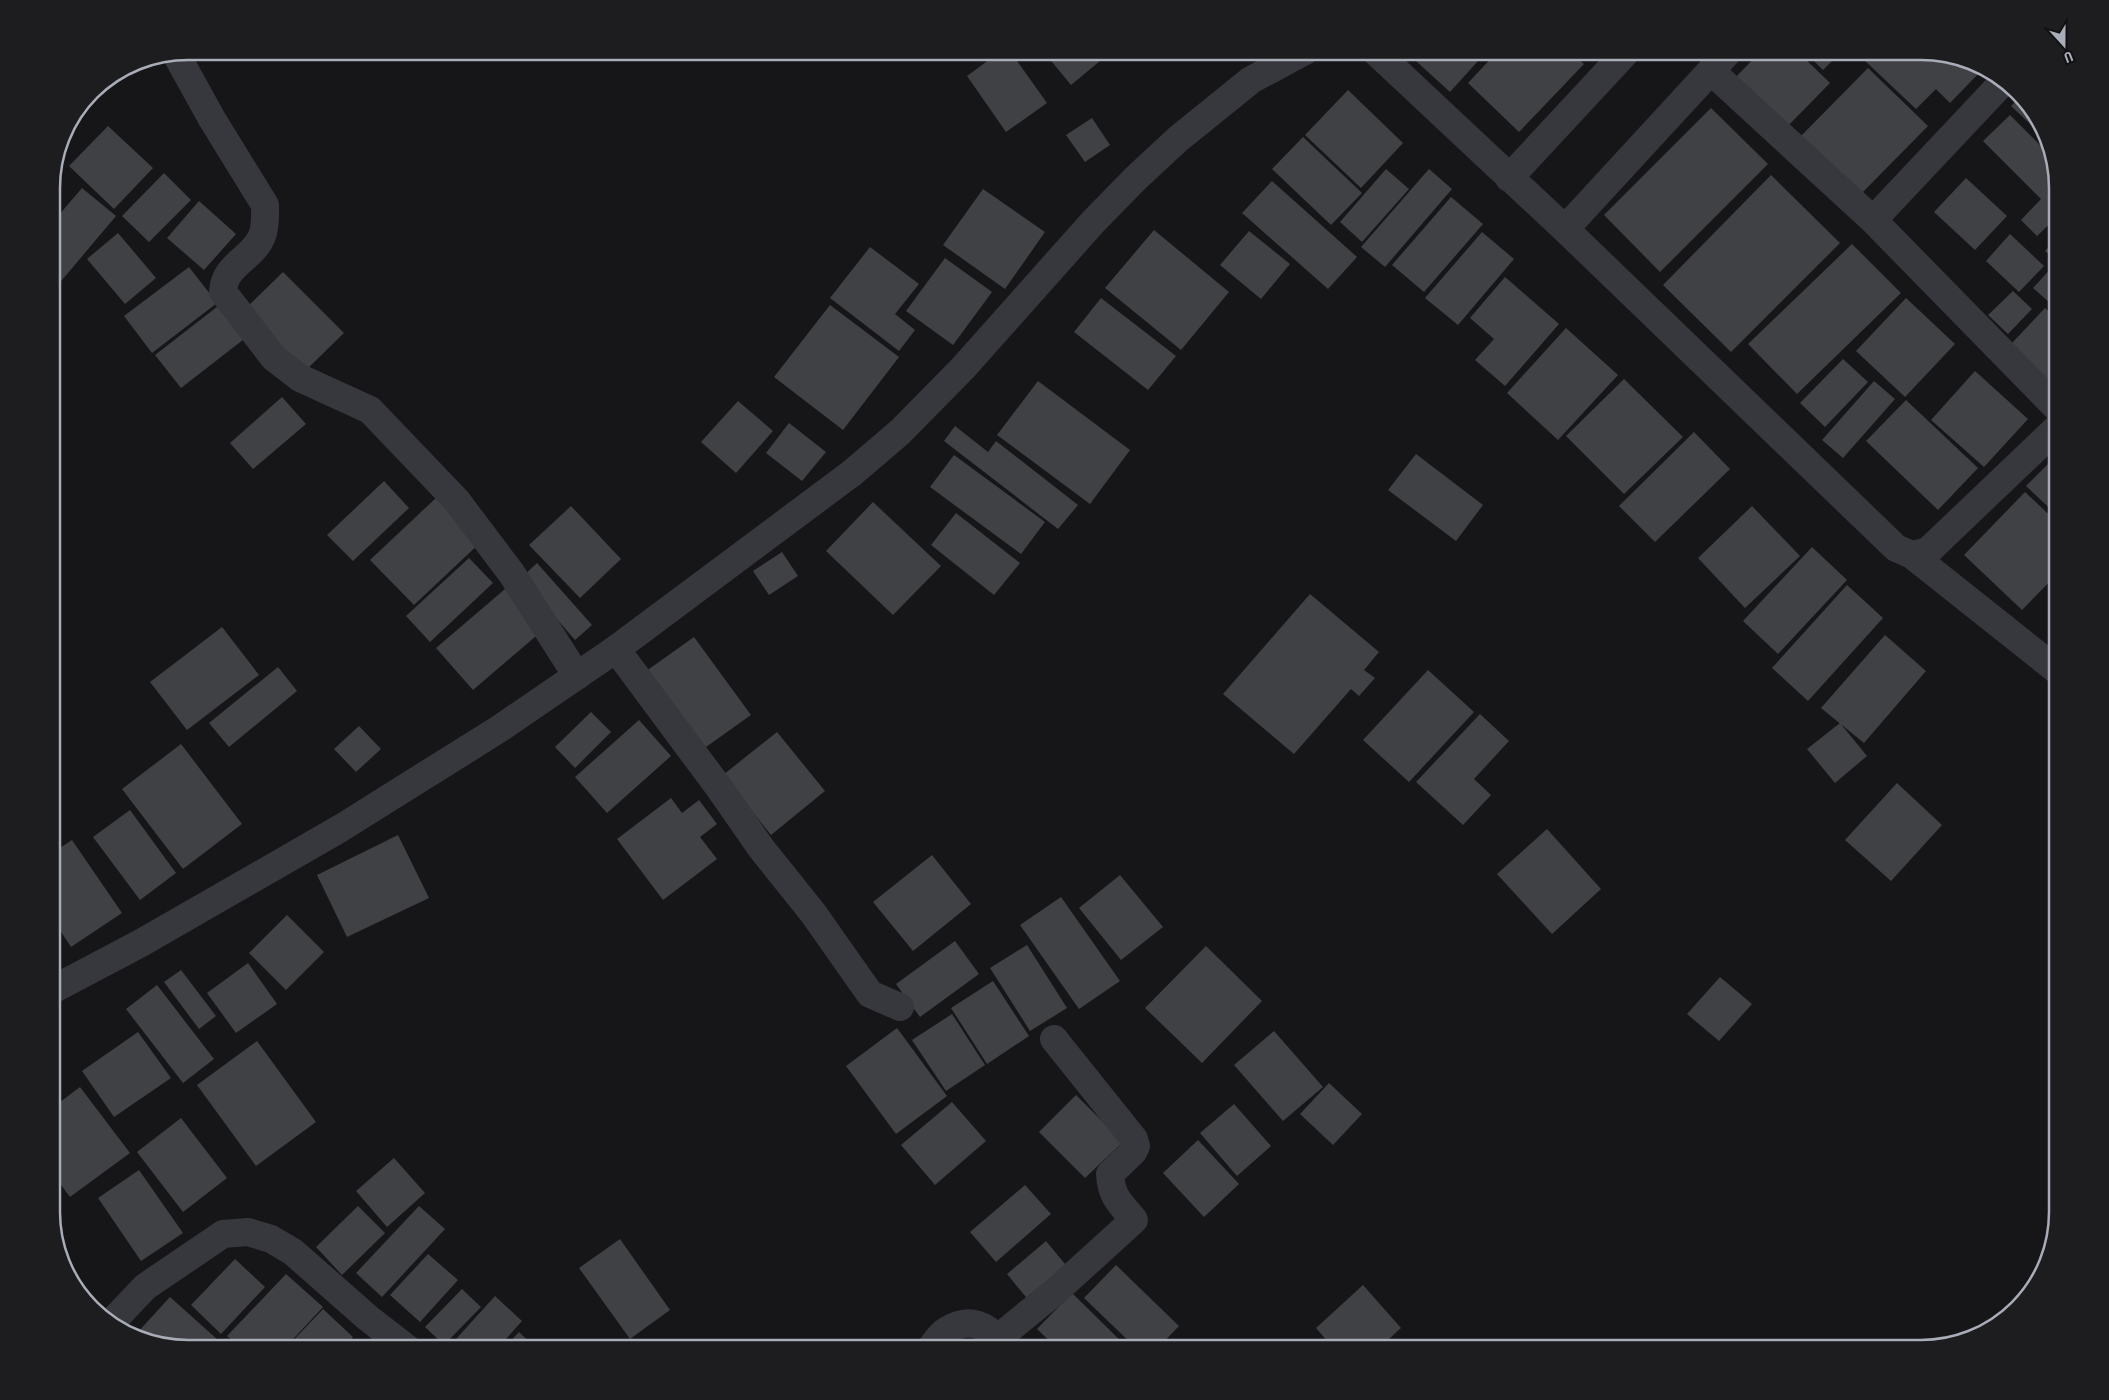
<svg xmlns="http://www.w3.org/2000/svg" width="2109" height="1400" viewBox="0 0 2109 1400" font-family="'Roboto Condensed',sans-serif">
  <rect width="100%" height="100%" fill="#161618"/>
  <path fill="#404145" d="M1001,51H1010L1047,103L1006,132L967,76Z
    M1043,51H1112L1071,85Z
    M1405,51H1487L1450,92Z
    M1498,51H1570L1584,64L1519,132L1468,83Z
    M1761,51H1797L1830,83L1782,132L1731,82Z
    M1804,51H1842L1823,70Z
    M1869,51H1921L1973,67L1979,73L1950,103L1936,89L1916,109L1862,58Z
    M1868,68L1928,126L1858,197L1798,139Z
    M1348,90L1403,143L1361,188L1305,135Z
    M2018,99L2044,127L2047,140L2011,106Z
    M1711,108L1768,164L1660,272L1604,215Z
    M2010,115L2050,155L2058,188V216L2037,236L2021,220L2041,199L1983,141Z
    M1092,118L1110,145L1085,162L1066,135Z
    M108,126L153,168L114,209L69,166Z
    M1303,137L1362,193L1331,225L1272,169Z
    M1386,169L1409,189L1362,242L1340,222Z
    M1429,169L1452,189L1385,267L1361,247Z
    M164,173L191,200L149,242L122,216Z
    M1771,175L1840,243L1731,352L1663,285Z
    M1966,178L2007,216L1975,250L1934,212Z
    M1272,181L1357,257L1328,289L1242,213Z
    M82,188L116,216L57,286L52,281V223Z
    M983,189L1045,232L1005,289L943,245Z
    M1451,197L1483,224L1424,292L1392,265Z
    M199,201L236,234L204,270L167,238Z
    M1154,230L1229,292L1181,350L1105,288Z
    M1249,231L1290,264L1261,299L1220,265Z
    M1482,232L1514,259L1458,325L1425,298Z
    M118,233L156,278L125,304L87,259Z
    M2010,234L2044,266L2019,292L1986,261Z
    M2058,236V262L2045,251Z
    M1852,244L1901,293L1797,394L1748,344Z
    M870,247L919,284L895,314L915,330L899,351L830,298Z
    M945,258L992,292L953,345L906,311Z
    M2055,264L2058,267V310L2033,288Z
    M189,267L217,303L152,353L124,316Z
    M283,272L344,333L304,372L244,310Z
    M1505,277L1559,324L1505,386L1475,360L1494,339L1470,318Z
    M2013,291L2032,309L2008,334L1988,315Z
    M1101,298L1176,356L1148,390L1074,332Z
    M1906,298L1955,344L1905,397L1856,351Z
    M222,303L248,336L181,388L155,355Z
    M830,305L899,357L843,430L774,377Z
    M2045,308L2058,320V389L2011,344Z
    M1566,328L1618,375L1558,440L1507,393Z
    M1843,359L1868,382L1825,427L1800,403Z
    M1975,371L2028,419L1984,467L1931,420Z
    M1624,379L1683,437L1624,494L1566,436Z
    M1038,381L1130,450L1090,504L997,435Z
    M1874,381L1895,399L1843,458L1822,440Z
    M282,397L306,424L253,469L230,443Z
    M1906,400L1978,468L1938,510L1866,441Z
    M738,401L773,431L736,473L701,442Z
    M789,423L826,452L802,481L766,453Z
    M955,426L988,452L996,441L1078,505L1058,529L944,441Z
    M1694,432L1730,469L1655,542L1619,506Z
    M1416,454L1483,505L1456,541L1388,490Z
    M2058,454V516L2026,486Z
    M954,455L1045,522L1021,554L930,487Z
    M384,481L409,508L353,561L327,535Z
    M2025,492L2058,523V573L2022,610L1964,555Z
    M438,496L482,541L414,605L370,560Z
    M873,502L941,566L893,615L826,551Z
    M571,506L621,559L580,598L529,545Z
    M1752,506L1800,556L1745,608L1698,558Z
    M956,513L1020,563L994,595L931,545Z
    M1812,547L1847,580L1778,654L1743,621Z
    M782,552L798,576L769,595L753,571Z
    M469,558L493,583L430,642L406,616Z
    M537,563L592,625L575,640L521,578Z
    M1847,585L1883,618L1808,701L1772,668Z
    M505,589L542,631L473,690L436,648Z
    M1310,594L1379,652L1364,670L1375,678L1359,696L1351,689L1294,754L1223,694Z
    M222,627L259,675L187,730L150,682Z
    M1885,635L1926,671L1864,743L1821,708Z
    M694,637L751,715L699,752L642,674Z
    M278,667L297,691L229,747L209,723Z
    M1428,670L1474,712L1409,782L1363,740Z
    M591,712L611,732L575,768L555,747Z
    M1480,714L1509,741L1474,779L1491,795L1463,825L1416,782Z
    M639,720L671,756L607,813L575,777Z
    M1840,723L1867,756L1835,783L1807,749Z
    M359,726L381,749L356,772L334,749Z
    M777,732L825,791L771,835L723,775Z
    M181,744L242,824L183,869L122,789Z
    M1897,783L1942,825L1891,881L1845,840Z
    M671,798L682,813L699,800L717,824L700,837L717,859L663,900L617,839Z
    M130,810L176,873L140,900L93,837Z
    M1547,829L1601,889L1552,934L1497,874Z
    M398,835L429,898L347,937L317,875Z
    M72,840L122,913L71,947L52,918V853Z
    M932,855L971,904L913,951L873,902Z
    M1120,875L1163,927L1121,960L1079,908Z
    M1061,897L1120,981L1079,1009L1020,925Z
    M287,915L324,952L286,990L249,953Z
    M955,941L979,974L920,1017L896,984Z
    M1027,945L1067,1008L1030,1031L990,968Z
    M1206,946L1262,1001L1202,1063L1145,1008Z
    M248,963L277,1004L236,1033L207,993Z
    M181,970L216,1016L199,1029L164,982Z
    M1720,977L1752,1004L1719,1041L1687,1014Z
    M993,981L1029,1036L987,1064L951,1008Z
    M157,985L214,1059L183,1083L126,1009Z
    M952,1014L985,1065L946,1091L912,1040Z
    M897,1028L947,1096L896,1134L846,1066Z
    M1274,1031L1323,1087L1283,1121L1234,1065Z
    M138,1032L171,1078L114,1117L82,1071Z
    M257,1041L316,1122L256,1166L197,1085Z
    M1329,1083L1362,1114L1333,1145L1300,1114Z
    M80,1087L130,1153L70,1197L52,1173V1108Z
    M1076,1095L1123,1142L1085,1178L1039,1132Z
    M952,1102L986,1141L935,1185L901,1145Z
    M1234,1104L1271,1146L1237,1176L1200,1133Z
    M181,1118L227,1178L183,1212L137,1152Z
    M1198,1140L1239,1184L1204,1217L1163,1173Z
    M394,1158L425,1193L387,1227L356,1191Z
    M139,1170L183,1233L141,1261L98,1198Z
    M1025,1185L1051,1214L996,1262L970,1232Z
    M358,1206L385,1233L342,1275L316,1247Z
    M419,1206L445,1229L382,1297L356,1273Z
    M620,1239L670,1310L630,1339L579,1268Z
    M1046,1241L1070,1270L1030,1302L1007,1274Z
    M428,1254L458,1280L420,1322L390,1295Z
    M235,1259L265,1287L221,1334L191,1305Z
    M1116,1265L1179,1326L1157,1349H1137L1084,1298Z
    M286,1274L323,1307L284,1349H241L227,1336Z
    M1363,1285L1401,1328L1378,1349H1334L1316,1328Z
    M462,1289L481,1307L444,1345L425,1327Z
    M1072,1293L1129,1349H1058L1037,1329Z
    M495,1296L522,1321L497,1349H447Z
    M170,1297L218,1340L210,1349H188L137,1333Z
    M323,1309L353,1337L342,1349H285Z
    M519,1332L537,1349H503Z
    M226,1338L237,1349H216Z"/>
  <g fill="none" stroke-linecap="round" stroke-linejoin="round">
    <path stroke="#37383d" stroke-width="28" d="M1375,51L1565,229L1896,548L1912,555L1928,551L2058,427
      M176,54L212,119L265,205C265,215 266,226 262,236C253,259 224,264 223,292L274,358L300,378L370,410L457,501L512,574L577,676
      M1711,71L1873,220L2058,409
      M1509,178L1627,51
      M1873,220L2003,82
      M1565,229L1729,51
      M1912,555L2058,671
      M616,649L720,789L761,848L813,913L870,994L900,1007
      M110,1324L145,1287L223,1234L248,1232L271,1239L293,1252L368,1318L408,1349
      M998,1338L1057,1290L1134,1220C1120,1203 1111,1196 1110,1174L1133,1152L1136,1146L1134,1139L1054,1039
      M930,1349C935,1343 940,1334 946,1331C972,1314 991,1328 1007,1349"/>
    <path stroke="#37383d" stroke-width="28" d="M52,990L141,943L341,828L499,729L616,649L852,473L900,432L963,368L1093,222L1135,179L1178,139L1251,80L1305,51"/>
  </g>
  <path d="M0 0H2109V1400H0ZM188 60H1921A128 128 0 0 1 2049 188V1212A128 128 0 0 1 1921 1340H188A128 128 0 0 1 60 1212V188A128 128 0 0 1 188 60Z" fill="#1d1d20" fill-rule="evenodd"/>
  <path fill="none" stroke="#a8adb8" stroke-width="2.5" d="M188 60H1921A128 128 0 0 1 2049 188V1212A128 128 0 0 1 1921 1340H188A128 128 0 0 1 60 1212V188A128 128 0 0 1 188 60Z"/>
  <g transform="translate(2064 45) rotate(159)" stroke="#111113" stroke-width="4" paint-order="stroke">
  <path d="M0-4L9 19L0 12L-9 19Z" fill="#a8adb8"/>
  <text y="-8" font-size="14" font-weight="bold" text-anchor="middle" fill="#a8adb8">U</text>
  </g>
</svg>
